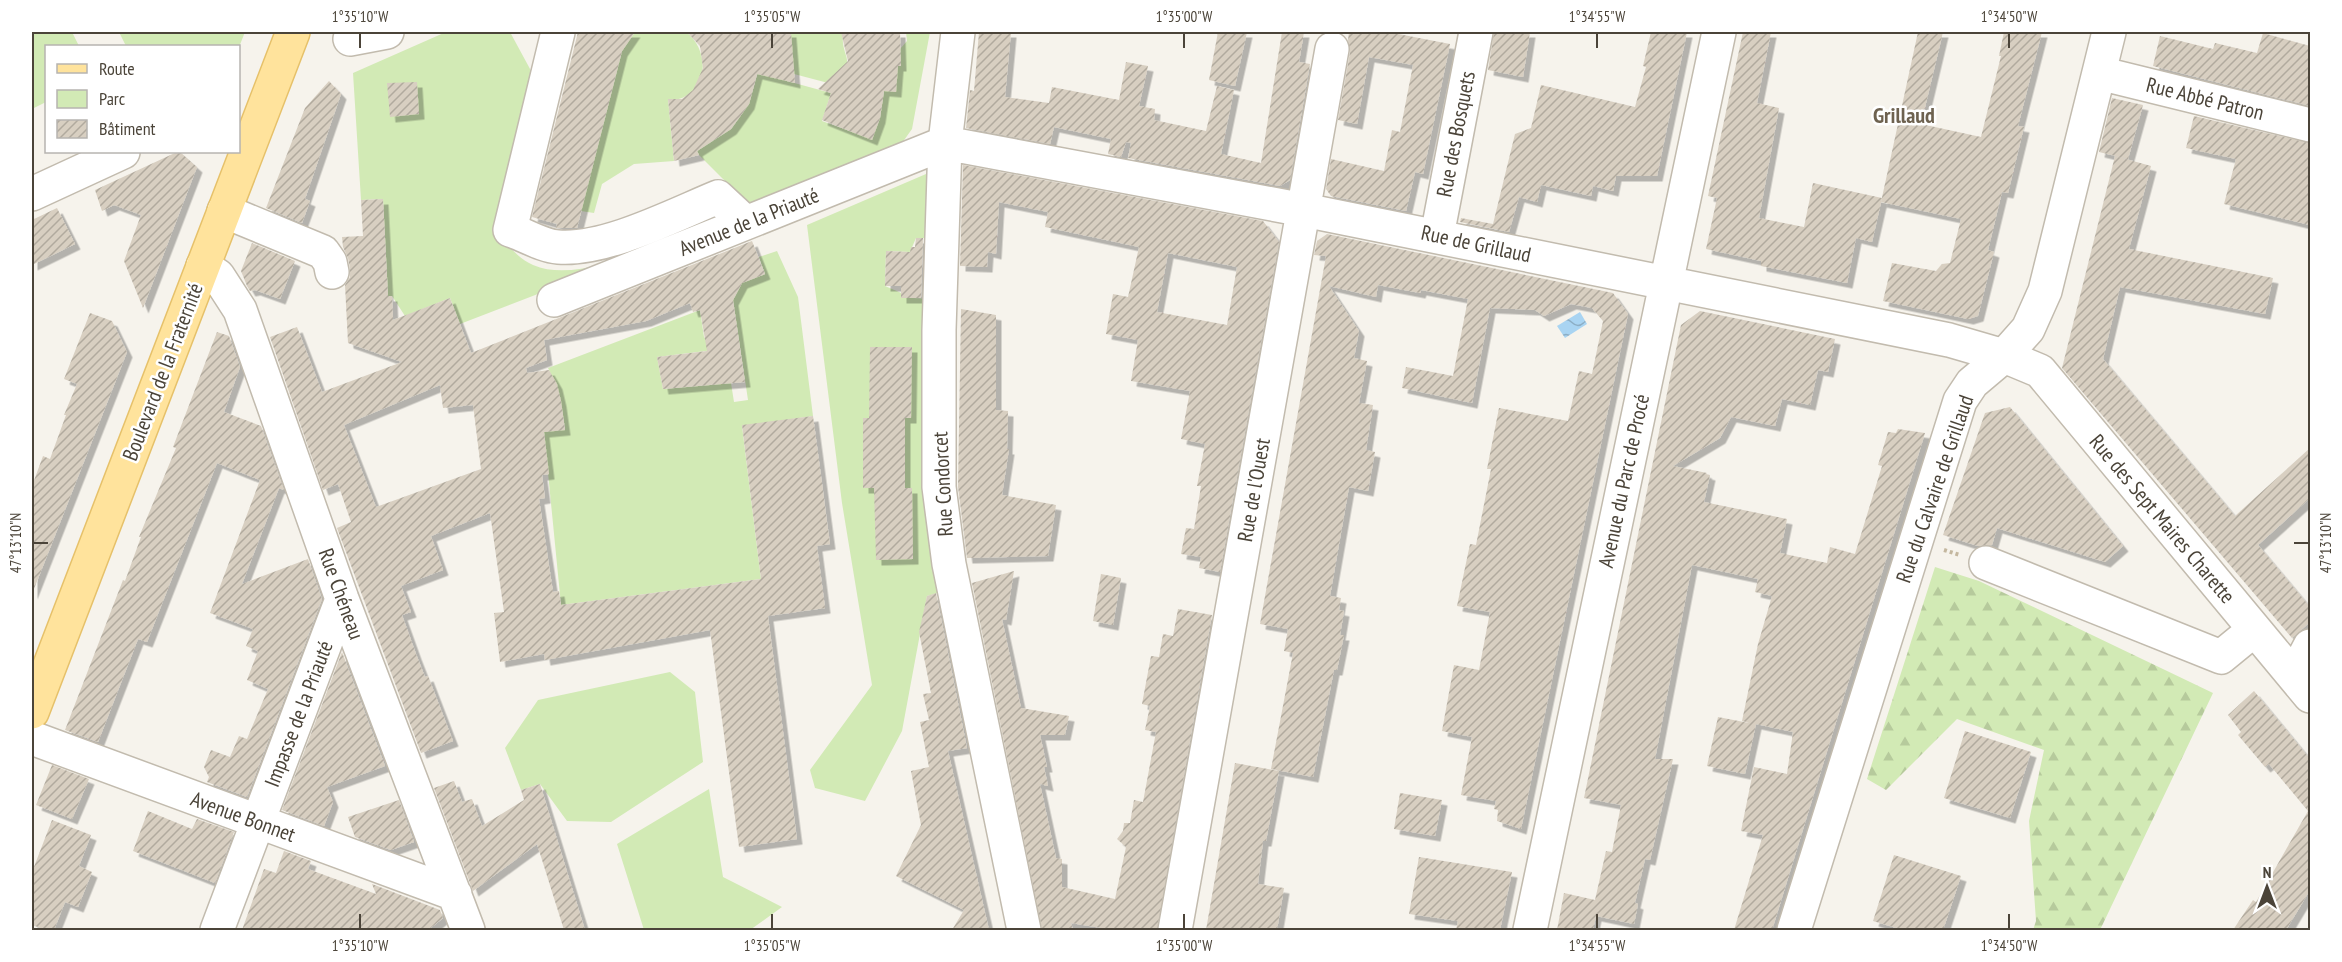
<svg xmlns="http://www.w3.org/2000/svg" width="2342" height="962" viewBox="0 0 2342 962" font-family="'PT Sans Narrow',sans-serif">
  <defs>
    <pattern id="forest-firs" width="22" height="20" patternUnits="userSpaceOnUse" patternTransform="scale(1.5)"><rect width="22" height="20" fill="#d2eab5"/><path d="M5 1l3.5 6h-7zM16 11l3.5 6h-7z" fill="#b6ca9c"/></pattern>
    <pattern id="water-waves" width="16" height="10" patternUnits="userSpaceOnUse" patternTransform="scale(1.5)"><rect width="16" height="10" fill="#a9d4f2"/><path d="M0 5q4-4 8 0t8 0" fill="none" stroke="#8caec5"/></pattern>
    <pattern id="building-hatch" width="6" height="6" patternUnits="userSpaceOnUse" patternTransform="scale(1.5)"><rect width="6" height="6" fill="#d8cfc1"/><path d="M-1 1l2-2M0 6l6-6M5 7l2-2" fill="none" stroke="#b1aa9e"/></pattern>
    <filter id="shadow"><feDropShadow dx="5.5" dy="5.5" stdDeviation="0" flood-color="#0004"/></filter>
  </defs>
  <rect width="100%" height="100%" fill="#f6f3ec"/>
  <path fill="#d2eab5" d="M32,32H72L79,46H46V102L32,109Z
    M119,32H245L239,47L126,46Z
    M446,32H510L536,80L499,234C508,246 519,259 533,265C566,279 606,262 639,255L460,324L450,298L405,316L392,296H388L383,199L361,200L353,73Z
    M635,32H686C707,47 711,87 682,98C678,100 672,99 668,99L674,161L634,164L602,184L594,213L581,211L622,51Z
    M790,32H843C840,60 860,58 832,84L794,74Z
    M906,32H930L912,129L902,143L751,207L699,155L697,151L731,129L749,104L758,72L784,38L787,81L831,93L822,121L872,139L880,118L884,91L898,66L900,49L907,41Z
    M933,171L931,238H916L910,252L886,251L885,286L913,298L930,299L931,551L938,593L927,596L902,731L865,801L815,788L810,770L872,685L842,503L807,225Z
    M777,251L798,297L813,416L742,426L761,579L561,605L544,432L565,429C562,407 559,389 548,368L700,310L704,337L714,350L657,357L663,389L731,383L734,402L748,400L733,300L742,283L765,274L759,257Z
    M670,672L695,692L703,762L611,822L567,821L540,784L521,790L505,748L538,700Z
    M709,789L723,877L782,907L750,930H644L617,844Z"/>
  <path fill="url(#forest-firs)" d="M1935,567L1979,581L2213,693L2100,930H2033L2036,921L2029,821L2044,750L1957,719L1886,790L1867,779Z"/>
  <path fill="url(#water-waves)" d="M1580,312L1587,324L1565,338L1557,326Z"/>
  <path fill="url(#building-hatch)" fill-rule="evenodd" filter="url(#shadow)" d="M578,32H635L622,51L577,228H556L557,224L532,217Z
    M687,32H791L795,83L757,74L749,104L731,129L697,151L699,155L674,161L668,99H682L693,90L703,68L700,46Z
    M841,32H900L901,66H898L896,92L884,91L880,118L872,140L822,120L831,93L818,89L848,61Z
    M979,32H1011L1005,97L1049,103L1052,87L1119,100L1126,62L1148,66L1139,106L1155,109L1154,120L1206,131L1217,86L1234,90L1221,154L1261,163L1282,32H1304L1299,62L1310,64L1290,180L1280,186L1128,158L1131,143L1126,142L1121,157L1108,154L1111,139L1054,127L1050,144L966,128L970,90L974,91Z
    M1218,32H1247L1235,86L1209,80Z
    M1349,32H1388L1450,44L1423,174L1415,172L1406,211L1331,196L1326,189L1331,159L1384,171L1392,130L1400,132L1413,65L1369,57L1357,124L1338,120L1350,52L1348,40Z
    M1494,32H1530L1523,77L1488,70Z
    M1651,32H1687L1657,176H1616L1613,191L1593,186L1591,196L1541,185L1537,202L1519,197L1509,232L1460,222L1461,218L1493,224L1515,134L1531,128L1541,85L1635,107L1646,67L1643,66Z
    M1743,32H1771L1757,103L1779,108L1759,218L1804,227L1813,183L1882,198L1872,242L1856,238L1847,283L1761,266V261L1706,249L1717,198L1708,196Z
    M1918,32H1943L1921,124L1981,137L2001,56H1999L2004,32H2042L2018,126L2024,127L2008,193L2002,192L1988,250L1994,252L1978,316L1968,319L1883,301L1892,263L1936,271L1942,264L1950,263L1961,219L1881,202Z
    M2263,33L2310,46V106L2153,66L2160,36L2213,49L2215,43L2257,53Z
    M329,81L341,94L305,199L310,201L302,223L266,208L305,108Z
    M417,82L419,114L390,117L387,83Z
    M2112,98L2143,105L2128,159L2099,152Z
    M2194,116L2310,143V225L2224,204L2236,159L2186,148Z
    M177,152H180L197,167L143,308L124,261L141,215L114,205L102,211L95,190Z
    M2115,156L2151,166L2129,249L2273,278L2265,314L2120,287L2103,359L2235,516L2310,448V498L2258,545L2310,607V622L2292,638L2062,368Z
    M963,165L1263,221L1279,242L1220,572L1199,568L1201,557L1181,554L1186,528L1194,529L1201,486H1197L1205,444L1181,439L1190,391L1131,381L1138,340L1106,334L1113,294L1128,297L1139,247L1045,227L1048,212L999,202L996,254L988,252L987,267L960,266ZM1168,253L1237,267L1227,325L1157,312Z
    M383,199L388,296H392L393,320L450,298L471,353L752,241L765,274L742,283L733,300L745,382L663,389L657,357L707,351L700,310L693,312L690,303L646,321L544,340L547,360L526,368L527,373L549,370L557,384L561,401L565,430L544,432L549,474L542,475L545,498L539,499L553,592L559,591L561,605L761,579L742,425L813,416L830,544L817,546L825,608L768,616L797,839L739,847L710,630L545,660L544,654L500,662L494,613L504,612L490,513L431,536L443,570L401,586L411,612L402,615L416,654L425,677L428,676L453,741L421,753L337,528L351,522L338,484L323,490L270,337L297,327L322,392L402,362L348,343L345,285L350,277V269L348,258L343,247L342,237L363,236L361,200ZM440,385L443,408L473,405L481,469L376,507L344,425Z
    M57,208L75,244L32,265V220Z
    M1327,234L1613,293L1628,314L1521,829L1497,821L1498,810L1494,809L1496,801L1461,795L1472,737L1442,731L1454,665L1479,670L1490,612L1457,606L1470,544L1476,545L1491,469H1487L1499,408L1568,421L1579,371L1592,374L1603,321L1592,308L1571,304L1544,316L1535,310L1490,308L1472,403L1402,388L1406,367L1453,376L1468,299L1421,290L1420,293L1378,285L1376,297L1329,286L1359,331L1354,358L1367,361L1359,403L1373,405L1366,450L1375,452L1368,491L1349,487L1330,596L1341,598L1339,610L1344,611L1340,635H1344L1337,670H1334L1313,777L1271,769L1293,653L1284,651L1288,629L1260,624L1326,256L1314,255L1317,241Z
    M916,238H923L921,298H901V286H885L886,251L910,252L911,247H915Z
    M252,243L295,261L280,299L255,290L250,291L247,286L241,271Z
    M961,309L996,315V410L1008,411L1007,449H1009L1002,495L1056,505L1048,556L967,558L958,487Z
    M1700,311L1835,339L1828,372L1818,370L1810,405L1782,399L1775,426L1731,417L1720,438L1673,466L1707,473L1706,474L1710,475L1704,502L1787,519L1780,553L1827,563L1830,547L1855,554L1882,466L1878,465L1888,432L1896,433L1898,429L1925,433L1772,930H1734L1763,835L1741,831L1754,767L1787,774L1793,732L1756,724L1745,774L1707,766L1718,717L1749,723L1742,721L1758,644L1772,596L1755,592L1758,579L1692,565L1655,759H1673L1650,860L1645,859L1635,903L1638,904L1634,924L1596,916L1593,930H1557L1564,893L1595,900L1606,851L1612,852L1621,805L1584,798L1681,325Z
    M90,313L112,321L127,352L32,594V486L43,456L50,459L66,415H64L77,384L64,379Z
    M217,332L229,336L240,367L224,412L261,426L284,490L279,488L242,584L308,559L322,599L247,797L207,782L209,777L204,767L211,750L230,757L239,736L247,739L268,689L247,680L258,651L246,646L253,629L210,613L260,480L217,463L147,642L138,639L98,742L65,730L123,580L125,581L141,537H139L176,448L173,447Z
    M870,347H912L911,418H905V488H912L913,559L876,560L874,488H863V418H869Z
    M2010,407L2123,546L2105,562L1997,528L1992,545L1978,546L1943,535L1985,413Z
    M1014,571L1006,620L1002,619L1021,708L1069,716L1065,735H1040L1047,767H1044L1048,786L1040,784L1056,858L1062,859V887L1115,899L1126,847L1117,839L1123,831L1124,823H1130L1134,800L1143,802L1156,732L1145,730L1150,706L1142,704L1151,656L1159,657L1163,634L1173,636L1178,609L1212,615L1157,930H1114L1071,923L1073,930H1042L972,583Z
    M1101,574L1121,578L1113,625L1093,621Z
    M936,593L967,748L948,751L989,930H952L964,910L896,876L921,825L911,771L929,767L920,722L929,720L923,694L931,693L919,632L927,596Z
    M342,652L385,766L327,787L333,802L324,826L282,810Z
    M2254,691L2310,759V890L2286,930H2233L2253,900L2256,902L2308,811L2269,764L2265,767L2238,735L2241,732L2228,715Z
    M1965,731L2031,752L2010,818L1944,798Z
    M1235,763L1279,771L1266,841H1263L1258,884L1284,888L1277,930H1206Z
    M52,765L89,779L72,819L36,805Z
    M454,781L462,802L472,799L482,826L524,800L521,790L540,784L585,930H564L537,844L473,891L434,788Z
    M1400,793L1442,800L1435,836L1394,829Z
    M399,800L414,842L391,850L355,837L348,817Z
    M148,811L192,829L197,819L234,832L215,883L133,851Z
    M52,820L91,835L79,866L92,872L78,907L65,902L54,930H46L32,925V872Z
    M284,851L311,861L308,869L376,894L372,884L440,910L443,918L428,930H368L359,928L353,930H242L264,869L276,873Z
    M1894,855L1961,876L1943,930H1903L1873,921Z
    M1419,857L1512,872L1500,930H1456L1458,921L1409,914Z"/>
  <g fill="none" stroke-linecap="round" stroke-linejoin="round">
    <g stroke="#c2bbae" stroke-width="36">
      <path id="minor" d="M558,32L510,230C525,235 543,246 558,247C605,251 674,215 718,197L746,223
        M958,32L945,143L939,330V487L949,564L1024,930
        M350,39L387,32
        M2099,73L2310,125
        M32,194L123,152
        M224,211L323,252L330,262L332,272
        M1437,236L1476,32
        M203,266L218,276L240,310L342,599L468,930
        M554,300L945,143L1304,210L1949,340L2004,356L2040,371L2310,696
        M1986,563L2221,657L2254,630
        M2294,676L2310,646
        M32,738L455,894
        M217,930L342,599
        M1175,930L1332,49
        M1530,930L1719,32
        M1794,930L1960,401L1972,383L2004,356L2028,329L2045,291L2109,32"/>
    </g>
    <g stroke="#e6c16a" stroke-width="36">
      <path id="major" d="M32,712L293,32"/>
    </g>
    <path stroke="#c4b79f" stroke-width="4" stroke-dasharray="3 3" stroke-linecap="butt" d="M1944,550L1960,555"/>
    <use href="#minor" stroke="#fff" stroke-width="33"/>
    <use href="#major" stroke="#ffe39c" stroke-width="33"/>
  </g>
  <path fill="none" stroke="#4b4439" stroke-width="2" d="M360,33V48M772,33V48M1184,33V48M1597,33V48M2009,33V48M33,543H48M2294,543H2309M360,914V929M772,914V929M1184,914V929M1597,914V929M2009,914V929"/>
  <g text-anchor="middle" stroke-width="5" stroke-linejoin="round" paint-order="stroke">
    <g font-size="21" fill="#4b4439" stroke="#fff">
      <text transform="translate(2205 99) rotate(14)" y="7">Rue Abbé Patron</text>
      <text transform="translate(1456 134) rotate(-79)" y="7">Rue des Bosquets</text>
      <text transform="translate(749 222) rotate(-22)" y="7">Avenue de la Priauté</text>
      <text transform="translate(1476 244) rotate(12)" y="7">Rue de Grillaud</text>
      <text transform="translate(163 372) rotate(-69)" y="7">Boulevard de la Fraternité</text>
      <text transform="translate(1624 481) rotate(-78)" y="7">Avenue du Parc de Procé</text>
      <text transform="translate(943 484) rotate(-93)" y="7">Rue Condorcet</text>
      <text transform="translate(1935 489) rotate(-71)" y="7">Rue du Calvaire de Grillaud</text>
      <text transform="translate(1254 490) rotate(-80)" y="7">Rue de l'Ouest</text>
      <text transform="translate(2162 519) rotate(50)" y="7">Rue des Sept Maires Charette</text>
      <text transform="translate(341 594) rotate(70)" y="7">Rue Chéneau</text>
      <text transform="translate(299 714) rotate(-69)" y="7">Impasse de la Priauté</text>
      <text transform="translate(243 817) rotate(20)" y="7">Avenue Bonnet</text>
    </g>
    <g font-size="22" font-weight="bold" fill="#6e6250" stroke="#fff">
      <text x="1904" y="123">Grillaud</text>
    </g>
  </g>
  <rect width="2342" height="962" fill="none" stroke="#ffffff" stroke-width="66"/>
  <rect x="45" y="45" width="195" height="108" fill="#ffffff" stroke="#b7b4b0" stroke-width="1.5"/>
  <rect x="57" y="64" width="30" height="9" fill="#ffe39c" stroke="#b7b4b0" stroke-width="1.5"/>
  <text x="99" y="75" font-size="18" fill="#4b4439">Route</text>
  <rect x="57" y="90" width="30" height="18" fill="#d2eab5" stroke="#b7b4b0" stroke-width="1.5"/>
  <text x="99" y="105" font-size="18" fill="#4b4439">Parc</text>
  <rect x="57" y="120" width="30" height="18" fill="url(#building-hatch)" stroke="#b7b4b0" stroke-width="1.5"/>
  <text x="99" y="135" font-size="18" fill="#4b4439">Bâtiment</text>
  <g transform="translate(2267 887)" stroke="#ffffff" stroke-width="4.5" paint-order="stroke">
  <path d="M0-4.5L10 22L0 15L-10 22Z" fill="#4b4439"/>
  <text y="-9" font-size="16" font-weight="bold" text-anchor="middle" fill="#4b4439">N</text>
  </g>
  <rect x="33" y="33" width="2276" height="896" fill="none" stroke="#4b4439" stroke-width="2"/>
  <g font-size="15" text-anchor="middle" fill="#4b4439">
    <text x="360" y="22">1°35'10"W</text>
    <text x="772" y="22">1°35'05"W</text>
    <text x="1184" y="22">1°35'00"W</text>
    <text x="1597" y="22">1°34'55"W</text>
    <text x="2009" y="22">1°34'50"W</text>
    <text transform="translate(16 543) rotate(-90)" y="5">47°13'10"N</text>
    <text transform="translate(2326 543) rotate(-90)" y="5">47°13'10"N</text>
    <text x="360" y="951">1°35'10"W</text>
    <text x="772" y="951">1°35'05"W</text>
    <text x="1184" y="951">1°35'00"W</text>
    <text x="1597" y="951">1°34'55"W</text>
    <text x="2009" y="951">1°34'50"W</text>
  </g>
</svg>
